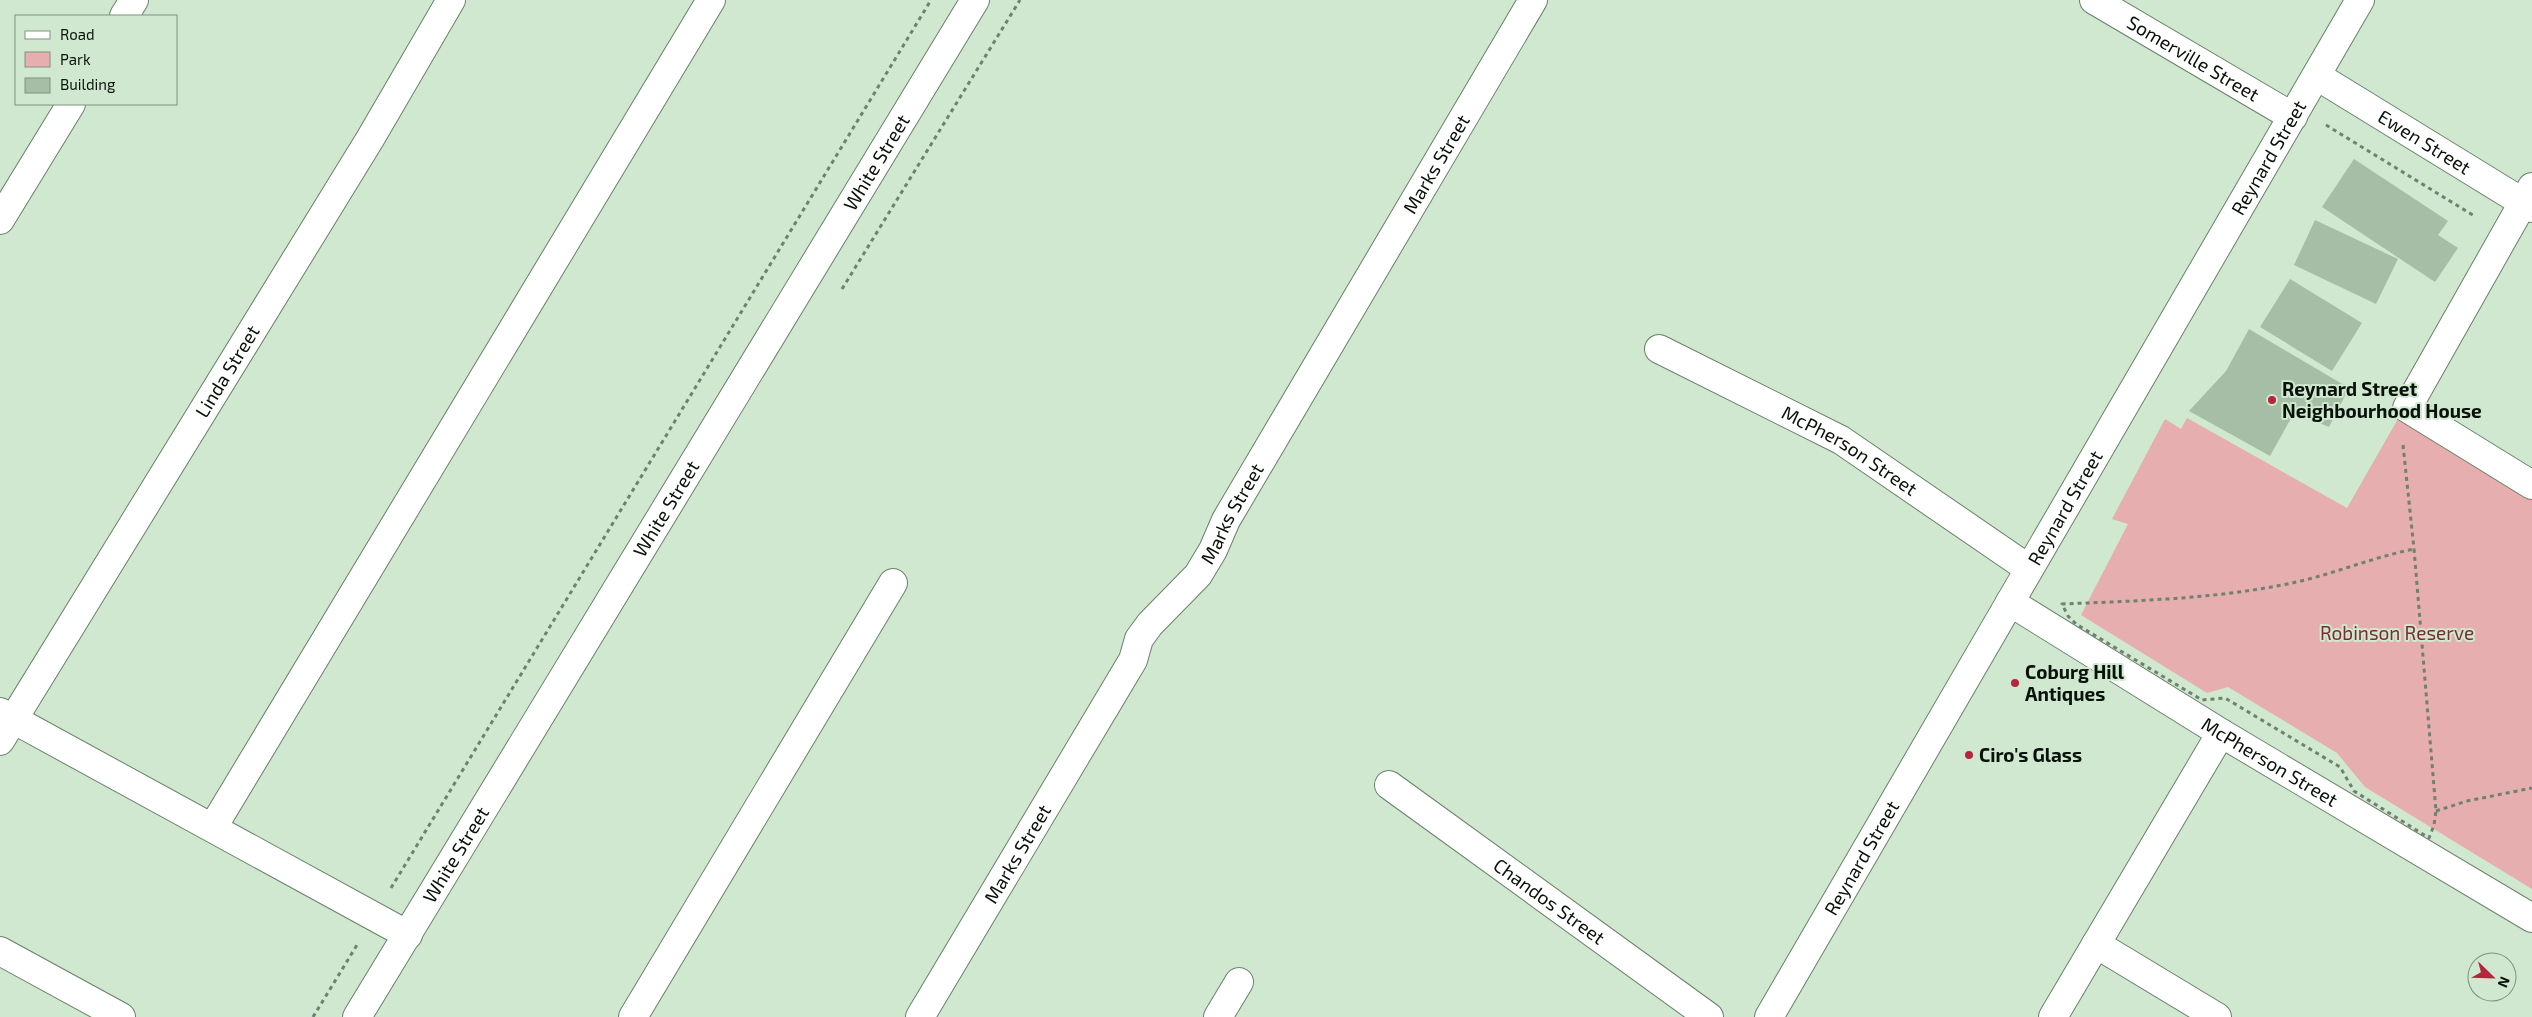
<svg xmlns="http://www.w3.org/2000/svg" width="2532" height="1017" viewBox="0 0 2532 1017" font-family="'Exo 2',sans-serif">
  <rect width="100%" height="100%" fill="#cfe8cf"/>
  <path fill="#e6aeae" d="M2399,417L2532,497V889L2365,787L2337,753L2228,687L2207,693L2081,615L2128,524L2112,519L2165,419L2181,429L2187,418L2347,508Z"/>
  <path fill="#a6bea6" d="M2354,159L2448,221L2438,235L2458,248L2435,282L2322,207Z
    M2315,220L2398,259L2376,304L2294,265Z
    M2290,279L2362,323L2332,371L2260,327Z
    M2249,329L2349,388L2329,427L2294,413L2270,456L2189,411L2226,371Z"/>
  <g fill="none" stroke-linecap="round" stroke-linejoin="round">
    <g stroke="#6a806a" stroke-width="30">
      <g id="minor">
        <path id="s1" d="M2094,0L2293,117"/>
        <path d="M124,16L134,0"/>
        <path id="s2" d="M2317,76L2532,208"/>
        <path d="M2532,187L2407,408L2532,485"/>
        <path d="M0,220L71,104"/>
        <path id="s3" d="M1659,349L1841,440L2029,569"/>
        <path id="s4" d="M2010,602L2221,733L2532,918"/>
        <path d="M0,712L408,935"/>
        <path id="s5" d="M0,741L370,139L451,0"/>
        <path id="s6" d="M1389,785L1709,1017"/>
        <path d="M213,827L711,0"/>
        <path d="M2096,944L2217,1017"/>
        <path d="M0,951L121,1017"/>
        <path id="s7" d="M357,1017L975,0"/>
        <path d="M633,1017L893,583"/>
        <path id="s8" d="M920,1017L1133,660L1139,639L1150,624L1198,575L1213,550L1226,520L1533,0"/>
        <path d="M1218,1017L1239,982"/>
        <path id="s9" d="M1769,1017L2360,0"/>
        <path d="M2053,1017L2221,733"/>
      </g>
    </g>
    <path stroke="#6f8170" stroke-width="3" stroke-dasharray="4 4" stroke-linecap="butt" d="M2326,125L2476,217
      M842,289L1020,0
      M2403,445L2414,549
      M2414,549L2436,811L2434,825L2429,838L2354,791L2340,767L2225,698L2202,700L2076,624L2068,616L2062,604C2135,601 2210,599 2282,585C2327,577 2369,558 2414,549Z
      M2436,811L2467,801L2532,788
      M391,888L931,0
      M313,1017L357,945"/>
    <use href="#minor" stroke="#fff" stroke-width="28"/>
  </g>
  <g fill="#b7253d" stroke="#cfe8cf" stroke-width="2">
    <circle cx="2272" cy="400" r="5"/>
    <circle cx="2015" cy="683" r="5"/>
    <circle cx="1969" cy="755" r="5"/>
  </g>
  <g text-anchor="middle" stroke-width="4" stroke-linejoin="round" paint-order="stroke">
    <g font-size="19" fill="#09120a" stroke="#cfe8cf">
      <text dy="7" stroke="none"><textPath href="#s1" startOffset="115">Somerville Street</textPath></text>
      <text dy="7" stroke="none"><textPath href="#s2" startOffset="126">Ewen Street</textPath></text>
      <text dy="7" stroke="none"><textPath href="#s9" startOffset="994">Reynard Street</textPath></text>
      <text dy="7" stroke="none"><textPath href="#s7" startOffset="1000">White Street</textPath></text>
      <text dy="7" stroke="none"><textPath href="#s8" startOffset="1000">Marks Street</textPath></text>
      <text dy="7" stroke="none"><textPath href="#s5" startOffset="434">Linda Street</textPath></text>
      <text dy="7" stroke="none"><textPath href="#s3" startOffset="216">McPherson Street</textPath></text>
      <text dy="7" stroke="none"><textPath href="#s7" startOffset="595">White Street</textPath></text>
      <text dy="7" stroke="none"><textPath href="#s9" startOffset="589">Reynard Street</textPath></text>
      <text dy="7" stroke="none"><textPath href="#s8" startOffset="595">Marks Street</textPath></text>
      <text dy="7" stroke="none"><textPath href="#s4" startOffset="305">McPherson Street</textPath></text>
      <text dy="7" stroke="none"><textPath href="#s8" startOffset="190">Marks Street</textPath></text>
      <text dy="7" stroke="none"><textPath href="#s7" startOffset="190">White Street</textPath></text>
      <text dy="7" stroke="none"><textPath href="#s9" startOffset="184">Reynard Street</textPath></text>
      <text dy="7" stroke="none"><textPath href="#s6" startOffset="198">Chandos Street</textPath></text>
    </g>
    <g font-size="19" font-weight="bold" fill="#09120a" stroke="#cfe8cf" text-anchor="start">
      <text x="2282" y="396">Reynard Street<tspan x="2282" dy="22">Neighbourhood House</tspan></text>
      <text x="2025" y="679">Coburg Hill<tspan x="2025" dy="22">Antiques</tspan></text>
      <text x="1979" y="762">Ciro's Glass</text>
    </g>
    <g font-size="19" fill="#7a2c33" stroke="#cfe8cf">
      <text x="2397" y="640">Robinson Reserve</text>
    </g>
  </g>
  <rect x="15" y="15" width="162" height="90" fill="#cfe8cf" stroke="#809280"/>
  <rect x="25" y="31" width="25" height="8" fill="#ffffff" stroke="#809280"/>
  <text x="60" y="40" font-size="15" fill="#09120a">Road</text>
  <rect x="25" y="52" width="25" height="15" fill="#e6aeae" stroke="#809280"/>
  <text x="60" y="65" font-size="15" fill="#09120a">Park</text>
  <rect x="25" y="78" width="25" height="15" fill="#a6bea6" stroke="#809280"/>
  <text x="60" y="90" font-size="15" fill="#09120a">Building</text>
  <g transform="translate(2492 977) rotate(113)"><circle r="24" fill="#cfe8cf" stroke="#809280"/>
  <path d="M0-4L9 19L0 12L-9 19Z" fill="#b7253d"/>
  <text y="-8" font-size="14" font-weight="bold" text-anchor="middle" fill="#09120a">N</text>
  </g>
</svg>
